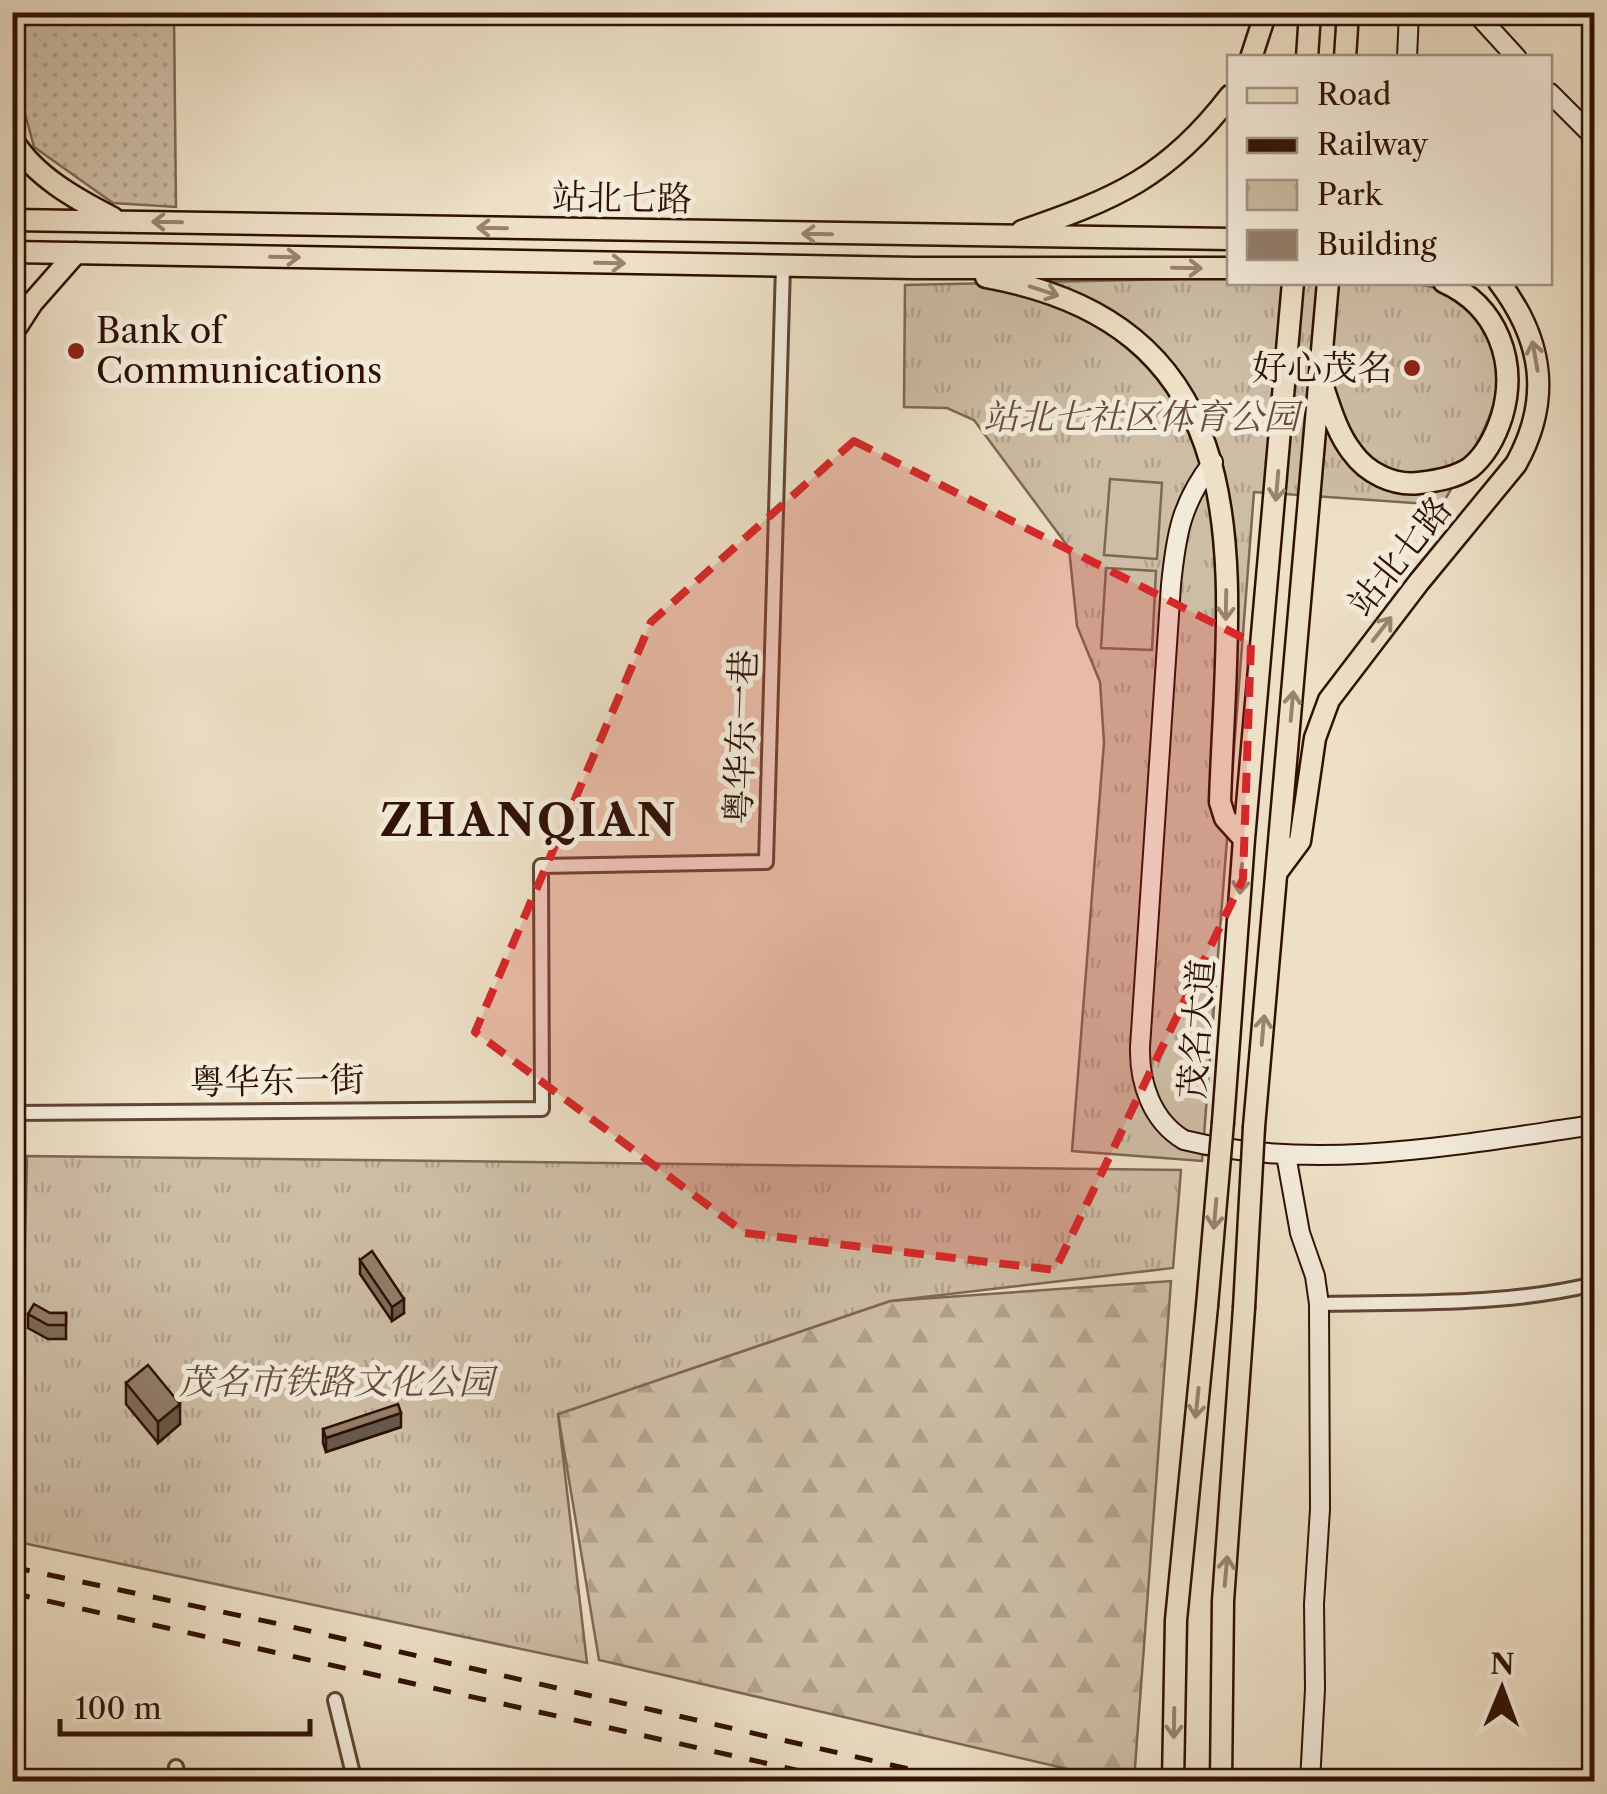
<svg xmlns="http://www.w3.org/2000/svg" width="1607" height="1794" viewBox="0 0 1607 1794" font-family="'Libre Caslon Text','Noto Serif SC',serif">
  <defs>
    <pattern id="grass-dots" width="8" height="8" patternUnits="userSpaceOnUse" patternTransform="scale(2.5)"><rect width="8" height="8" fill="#cdbda5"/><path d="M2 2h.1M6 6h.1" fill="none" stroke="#b0a18c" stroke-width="1.8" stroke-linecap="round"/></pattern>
    <pattern id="forest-firs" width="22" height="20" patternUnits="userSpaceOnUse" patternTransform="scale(2.5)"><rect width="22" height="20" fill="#cdbda5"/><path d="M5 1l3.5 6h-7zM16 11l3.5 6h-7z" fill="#b0a18c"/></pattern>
    <pattern id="park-tufts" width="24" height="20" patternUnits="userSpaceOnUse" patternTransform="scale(2.5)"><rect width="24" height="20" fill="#cdbda5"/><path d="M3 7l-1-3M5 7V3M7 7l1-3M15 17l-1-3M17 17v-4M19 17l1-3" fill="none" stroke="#b0a18c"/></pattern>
  </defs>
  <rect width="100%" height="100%" fill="#ede0c6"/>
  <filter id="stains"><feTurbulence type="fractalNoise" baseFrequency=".002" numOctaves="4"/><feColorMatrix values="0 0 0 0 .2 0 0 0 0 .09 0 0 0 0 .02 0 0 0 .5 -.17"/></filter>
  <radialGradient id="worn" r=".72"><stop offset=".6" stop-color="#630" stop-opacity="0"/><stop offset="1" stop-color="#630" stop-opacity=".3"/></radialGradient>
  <path fill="url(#grass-dots)" stroke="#7e6754" stroke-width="2.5" d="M12,13H174L176,207L113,203L34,147L13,69Z"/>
  <path fill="url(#forest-firs)" stroke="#7e6754" stroke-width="2.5" d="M1171,1281L1134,1781H1119L599,1660L558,1414L890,1301Z"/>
  <path fill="url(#park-tufts)" stroke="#7e6754" stroke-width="2.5" d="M1229,278L1230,282C1268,282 1306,282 1344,282C1374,282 1406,280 1435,288C1482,301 1507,351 1496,396C1486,435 1461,471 1442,505L1254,492L1202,1161L1072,1151L1104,742L1100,682L1077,626L1069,548L974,420L947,408L904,407L905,285Z
    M27,1156L1181,1170L1173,1268L890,1301L558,1414L587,1663L18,1542Z"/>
  <path fill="#cdbda5" stroke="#7e6754" stroke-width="2.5" d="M1110,479L1162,483L1157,559L1104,555Z
    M1106,568L1156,571L1152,650L1101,648Z"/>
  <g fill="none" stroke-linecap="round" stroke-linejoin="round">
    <g stroke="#5f4534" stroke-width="18">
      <path id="street" d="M12,1113L542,1109L541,866L766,862L783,266
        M1319,1304C1411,1302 1504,1306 1594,1284
        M335,1700L355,1782
        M176,1767L180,1782"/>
    </g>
    <g stroke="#301104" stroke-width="22">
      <path id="secondary" d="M1475,12L1517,58
        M1407,58L1409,12
        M1550,93L1594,137
        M1213,462C1181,503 1176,535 1171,585L1140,1047C1139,1083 1152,1121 1184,1140C1317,1173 1462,1144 1594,1125
        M1286,1155L1300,1233L1315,1276L1319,1304L1320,1509L1314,1604L1315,1689L1310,1782"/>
    </g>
    <g stroke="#301104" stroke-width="25">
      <path id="primary" d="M1251,58L1266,12
        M1307,58L1310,12
        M1345,58L1348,12
        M12,139C34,176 76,199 113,218
        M12,220L1230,239
        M1022,231C1115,199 1168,177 1230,96
        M12,252L914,268H1230
        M986,277C1275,329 1227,579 1220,802L1225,818L1244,839
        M12,334L32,303L76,253
        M1324,390C1331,411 1338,434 1352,452C1367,473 1393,486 1419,483C1436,481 1455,478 1470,468C1486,455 1496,435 1502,416C1518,361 1497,306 1444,282
        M1277,872L1300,841L1315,738L1329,700L1419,582L1516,464C1552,399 1543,340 1499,282
        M1223,1122L1244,839L1293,282
        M1254,1127L1328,282
        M1173,1782L1176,1620L1207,1306
        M1221,1782L1223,1601L1244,1308"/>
    </g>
    <use href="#street" stroke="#f3ebda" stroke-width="12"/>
    <use href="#secondary" stroke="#f3ebda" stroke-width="18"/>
    <use href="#primary" stroke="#ede0c6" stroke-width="20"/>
    <path stroke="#301104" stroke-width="5" stroke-dasharray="18 18" stroke-linecap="butt" d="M12,1567L279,1624L965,1782
      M12,1593L849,1782"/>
    <g stroke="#301104" stroke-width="25" stroke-linecap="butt">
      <path id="primary-bridge" d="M1207,1306L1223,1122
        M1244,1308L1254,1127"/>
    </g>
    <use href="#primary-bridge" stroke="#ede0c6" stroke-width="20"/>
  </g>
  <path fill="#7e6c5a" stroke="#301104" stroke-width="2.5" d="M360,1260L404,1313L392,1321L360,1274Z
    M50,1313H66V1339H48L28,1328V1314Z
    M126,1383L180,1424L158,1443L126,1404Z
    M401,1427L326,1452L323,1443V1429Z"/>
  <path fill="#66584a" stroke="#301104" stroke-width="2.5" d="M404,1299V1313L392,1321V1307Z
    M180,1404V1424L158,1443V1422Z
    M401,1413V1427L326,1452V1438Z"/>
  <path fill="#927d69" stroke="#301104" stroke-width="2.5" d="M372,1251L404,1299L392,1307L360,1260Z
    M34,1304L50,1313H66V1325H48L28,1314Z
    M148,1365L180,1404L158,1422L126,1383Z
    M398,1404L401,1413L326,1438L323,1429Z"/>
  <defs><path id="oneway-shaft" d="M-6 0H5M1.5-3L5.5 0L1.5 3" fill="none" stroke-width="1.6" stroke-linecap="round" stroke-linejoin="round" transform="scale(2.5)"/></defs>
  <g stroke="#98836f">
    <use href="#oneway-shaft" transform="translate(167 222) rotate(-179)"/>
    <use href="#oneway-shaft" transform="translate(492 228) rotate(-179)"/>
    <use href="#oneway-shaft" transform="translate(817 234) rotate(-179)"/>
    <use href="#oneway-shaft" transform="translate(285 257) rotate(1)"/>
    <use href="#oneway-shaft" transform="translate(610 263) rotate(1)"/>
    <use href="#oneway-shaft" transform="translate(1187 268) rotate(1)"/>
    <use href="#oneway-shaft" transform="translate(1044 291) rotate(18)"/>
    <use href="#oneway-shaft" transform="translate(1535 356) rotate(-100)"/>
    <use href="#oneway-shaft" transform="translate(1277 486) rotate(95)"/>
    <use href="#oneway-shaft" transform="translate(1226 605) rotate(91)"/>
    <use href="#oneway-shaft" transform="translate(1382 629) rotate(-52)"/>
    <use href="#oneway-shaft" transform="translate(1292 706) rotate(-85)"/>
    <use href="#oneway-shaft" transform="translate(1241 879) rotate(94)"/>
    <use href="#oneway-shaft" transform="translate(1263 1030) rotate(-85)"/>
    <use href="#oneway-shaft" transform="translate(1215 1214) rotate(95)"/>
    <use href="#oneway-shaft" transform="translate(1197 1403) rotate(96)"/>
    <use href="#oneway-shaft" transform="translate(1226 1571) rotate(-85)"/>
    <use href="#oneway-shaft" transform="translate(1174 1723) rotate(91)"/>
  </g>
  <path fill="#d62828" fill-opacity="0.2" stroke="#d62828" stroke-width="8" stroke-dasharray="20 12" stroke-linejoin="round" d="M854,441L1251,642L1243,879L1055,1270L745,1233L475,1032L651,622Z"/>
  <g fill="#8f2418" stroke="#f3ebda" stroke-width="4">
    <circle cx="76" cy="351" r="10"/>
    <circle cx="1412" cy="368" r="10"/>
  </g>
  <g text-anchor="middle" stroke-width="10" stroke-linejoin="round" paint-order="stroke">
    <g font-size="35" fill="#301104" stroke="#f3ebda">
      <text transform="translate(622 198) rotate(1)" y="12">站北七路</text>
      <text transform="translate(1400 556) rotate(-51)" y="12">站北七路</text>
      <text transform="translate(741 737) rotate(-88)" y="12">粤华东一巷</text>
      <text transform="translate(1197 1029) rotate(-86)" y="12">茂名大道</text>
      <text transform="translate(277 1081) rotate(-1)" y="12">粤华东一街</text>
    </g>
    <g font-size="35" fill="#301104" stroke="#f3ebda" text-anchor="start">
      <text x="96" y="343">Bank of<tspan x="96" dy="40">Communications</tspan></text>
      <text x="1392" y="380" text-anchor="end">好心茂名</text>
    </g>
    <g font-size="35" font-style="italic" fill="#674d3c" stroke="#f3ebda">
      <text x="1141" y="429">站北七社区体育公园</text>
      <text x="336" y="1394">茂名市铁路文化公园</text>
    </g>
    <g font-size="45" font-weight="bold" letter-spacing="2.5" fill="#301104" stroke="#f3ebda">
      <text x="529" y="836">ZHANQIAN</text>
    </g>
  </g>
  <rect width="1607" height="1794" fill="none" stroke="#ede0c6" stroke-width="50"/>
  <rect x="15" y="15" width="1577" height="1764" fill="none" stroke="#301104" stroke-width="5"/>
  <rect x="25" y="25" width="1557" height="1744" fill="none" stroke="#301104" stroke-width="2.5"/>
  <rect x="1227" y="55" width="325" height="230" fill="#f3ebda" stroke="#a59484" stroke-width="2.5"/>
  <rect x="1247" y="88" width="50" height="15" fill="#ede0c6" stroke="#a59484" stroke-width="2.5"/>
  <text x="1317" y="105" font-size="30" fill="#301104">Road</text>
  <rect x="1247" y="138" width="50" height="15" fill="#301104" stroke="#a59484" stroke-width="2.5"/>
  <text x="1317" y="155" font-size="30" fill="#301104">Railway</text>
  <rect x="1247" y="180" width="50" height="30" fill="url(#park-tufts)" stroke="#a59484" stroke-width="2.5"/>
  <text x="1317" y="205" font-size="30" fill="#301104">Park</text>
  <rect x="1247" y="230" width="50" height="30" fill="#927d69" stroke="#a59484" stroke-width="2.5"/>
  <text x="1317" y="255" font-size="30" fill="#301104">Building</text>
  <g transform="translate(1502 1689) rotate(1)" stroke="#f3ebda" stroke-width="8" paint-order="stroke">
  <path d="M0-8L18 38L0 25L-18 38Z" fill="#301104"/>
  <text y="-15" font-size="28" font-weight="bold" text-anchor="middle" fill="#301104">N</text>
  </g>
  <path d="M60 1719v15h250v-15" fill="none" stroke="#301104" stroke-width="5"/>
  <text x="75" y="1719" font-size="30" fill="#301104" stroke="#f3ebda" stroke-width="8" paint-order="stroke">100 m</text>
  <rect width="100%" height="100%" filter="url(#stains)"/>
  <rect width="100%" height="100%" fill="url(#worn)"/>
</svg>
